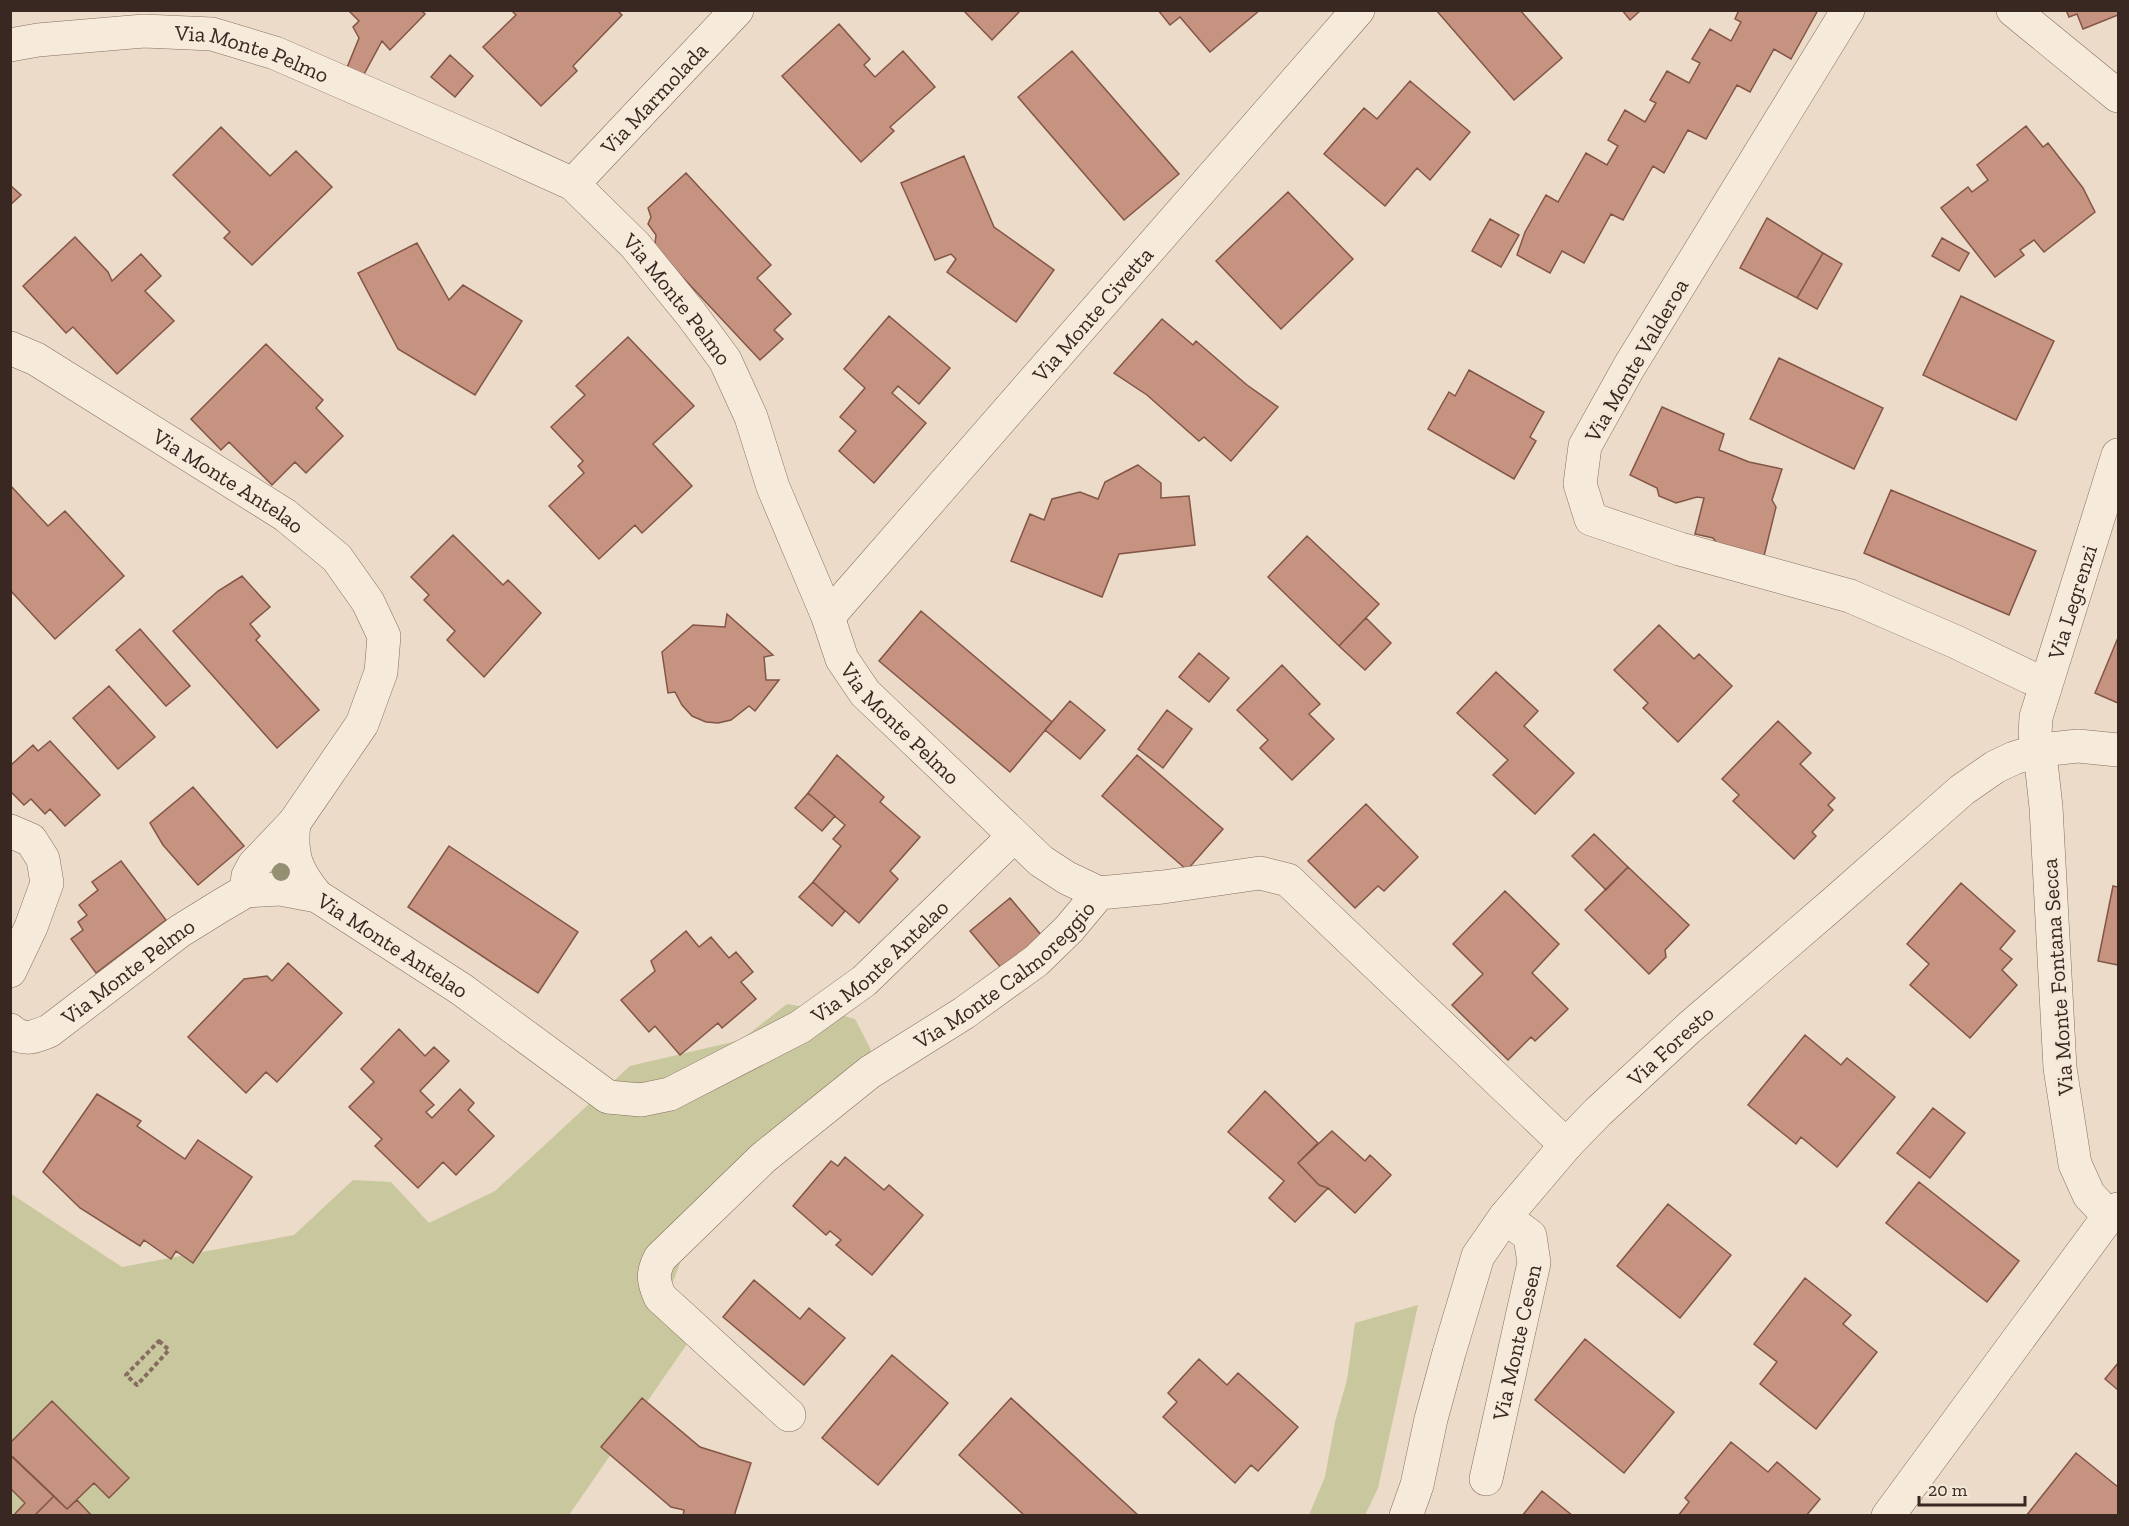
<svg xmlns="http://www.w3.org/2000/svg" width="2129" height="1526" viewBox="0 0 2129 1526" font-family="'Zilla Slab',serif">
  <rect width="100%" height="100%" fill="#ebdbc8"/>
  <path fill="#c9c79d" d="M787,1004L823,1010L855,1019L871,1050L860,1085L692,1231L671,1287L689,1307L687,1344L569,1515H11L10,1193L122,1267L294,1235L353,1180L391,1182L429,1223L495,1191L630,1066L741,1040Z
    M1418,1305L1378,1488L1365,1515H1309L1325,1477L1335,1422L1347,1380L1355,1323Z"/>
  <path fill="#c69381" stroke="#835546" stroke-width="1.5" d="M348,10H421L425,14L390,50L382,41L363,76L346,70L359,38L353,27L359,21Z
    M511,10H617L622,15L573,66L577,71L541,106L483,47L516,15Z
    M963,10H1021L992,40Z
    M1158,10H1260L1210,52L1180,17L1170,25Z
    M1436,10H1520L1562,58L1514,100Z
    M1622,10H1641L1630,20Z
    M1739,10H1818L1791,59L1774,49L1750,92L1737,85L1706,139L1688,130L1664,173L1653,166L1623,220L1611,214L1584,263L1562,251L1550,273L1517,255L1525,232L1546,195L1558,202L1586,153L1607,165L1618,146L1608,140L1625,110L1645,122L1656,103L1650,100L1667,71L1689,83L1700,63L1692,59L1710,29L1731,41L1741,22L1735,19Z
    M2066,10H2118V15L2083,29L2077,14L2069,17Z
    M839,24L870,59L864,65L875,77L903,51L935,87L890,127L894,131L861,162L782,76Z
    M1072,51L1179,174L1124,220L1018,97Z
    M450,55L473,76L455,97L431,77Z
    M1410,81L1470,132L1430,180L1417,168L1385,206L1324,154L1364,108L1377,119Z
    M2026,126L2043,147L2048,143L2083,188L2095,212L2044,252L2034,240L2020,250L2024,255L1995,277L1941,208L1968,187L1972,192L1988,180L1977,165Z
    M221,127L270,176L296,151L332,187L252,265L224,238L230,232L173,175Z
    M964,156L994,227L1054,270L1016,322L947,272L956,259L951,254L935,260L901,183Z
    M686,173L771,265L757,278L791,314L774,330L783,339L760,360L658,251L655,244L656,235L648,224L651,217L648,208Z
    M10,185L21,195L10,205Z
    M1288,192L1353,259L1281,329L1216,261Z
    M1767,218L1823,253L1797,298L1740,268Z
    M1490,219L1519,235L1501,267L1472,251Z
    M75,237L108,272L112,281L141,254L161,276L145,291L174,321L117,374L73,327L66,333L23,286Z
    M1942,238L1969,253L1959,271L1932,256Z
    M417,243L449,300L463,285L522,321L475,395L398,349L358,273Z
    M1823,253L1842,264L1817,309L1797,298Z
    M1961,296L2054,341L2016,420L1923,375Z
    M889,316L950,368L919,404L898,386L892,393L926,423L874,483L839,451L856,431L840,417L865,388L844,369Z
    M1162,319L1193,345L1196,341L1247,385L1278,407L1231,461L1204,437L1199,441L1147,395L1114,373Z
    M628,337L694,406L653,444L692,486L642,533L635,525L599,559L549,506L584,473L578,466L583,461L551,427L585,395L576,386Z
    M266,344L323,400L316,408L343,436L306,473L295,462L272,485L229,442L221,450L191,419Z
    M1779,358L1883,408L1854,469L1750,419Z
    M1469,370L1544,412L1530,437L1536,441L1514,479L1428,429L1449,392L1455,396Z
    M1662,407L1724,434L1719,450L1749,462L1782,469L1772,500L1776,507L1764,556L1718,545L1713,538L1695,534L1704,498L1697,497L1676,503L1659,496L1657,488L1630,475Z
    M1138,465L1161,483V498L1189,496L1195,545L1119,554L1102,597L1011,561L1030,514L1044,520L1052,499L1080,492L1098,499L1105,482Z
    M10,485L48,526L65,511L124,576L55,639L10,590Z
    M1891,490L2036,551L2009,615L1864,553Z
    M453,535L503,585L508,580L541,613L484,677L447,640L455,631L424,600L429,595L411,577Z
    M1307,536L1379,604L1339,646L1268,577Z
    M242,576L270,607L250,624L260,636L256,640L319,710L277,748L173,631L218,591Z
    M921,611L1052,722L1010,772L879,661Z
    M727,614L773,655L764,657L766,680H779L755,711L749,706L731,720L718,723L706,722L692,716L682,705L675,692L668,693L662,652L693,625L725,627Z
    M1366,618L1391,643L1365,670L1339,646Z
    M1659,625L1694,659L1699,654L1732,686L1678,742L1643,708L1648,703L1614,670Z
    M140,629L190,686L166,706L116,650Z
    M2117,640L2118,641V703L2095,693Z
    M1199,653L1229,678L1209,702L1179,677Z
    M1282,665L1320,704L1309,714L1334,739L1292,780L1260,748L1268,740L1237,710Z
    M1496,672L1538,711L1524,726L1574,773L1535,814L1493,775L1508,760L1457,713Z
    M109,686L155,737L118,769L73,718Z
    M1070,701L1105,730L1080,759L1045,730Z
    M1167,710L1192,729L1163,768L1138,749Z
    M1778,721L1811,753L1800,764L1835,798L1828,805L1833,810L1812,832L1816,836L1794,859L1733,801L1739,795L1722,779Z
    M50,741L100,795L65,826L50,809L45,814L31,799L24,805L10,791V766L33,745L38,751Z
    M837,755L884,797L880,802L920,837L890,871L898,879L859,923L813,882L841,846L833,839L845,825L808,793Z
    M1137,755L1223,829L1187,870L1102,796Z
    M193,787L244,846L198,885L163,845L150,823Z
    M808,793L835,816L822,831L795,808Z
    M1366,804L1418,857L1384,891L1378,886L1355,908L1308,861Z
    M1594,834L1628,867L1606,890L1572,856Z
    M449,846L578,932L538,993L408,907Z
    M121,861L166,920L96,973L71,939L83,930L78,922L87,915L79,905L98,890L92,882Z
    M1628,867L1689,925L1665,950L1666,957L1649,974L1585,910Z
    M813,882L845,911L832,926L799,897Z
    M1961,883L2015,931L2000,949L2012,959L2002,970L2017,985L1970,1038L1910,985L1929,964L1907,944Z
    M2113,886L2118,887V965L2098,961Z
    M1505,891L1559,944L1532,973L1568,1009L1535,1041L1531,1037L1508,1060L1452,1005L1483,974L1453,944Z
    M1010,898L1042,936L1002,969L970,931Z
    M686,931L699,947L711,937L729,958L736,952L753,972L741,982L756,999L722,1028L718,1023L680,1055L655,1026L649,1032L621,1000L655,971L651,961Z
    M288,963L342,1013L277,1082L266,1072L246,1093L188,1037L244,979L267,976L272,981Z
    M399,1029L425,1056L434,1047L449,1061L420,1091L434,1105L426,1112L432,1118L460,1089L474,1103L468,1110L494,1136L456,1175L443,1162L418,1188L375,1146L382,1139L349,1107L374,1082L361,1069Z
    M1805,1035L1841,1065L1847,1058L1895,1097L1837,1167L1801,1137L1796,1144L1748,1105Z
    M1265,1091L1318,1143L1298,1163L1319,1185L1328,1188L1295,1222L1269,1198L1284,1181L1228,1132Z
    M97,1094L141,1121L137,1126L185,1159L198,1140L252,1177L193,1263L176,1251L171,1259L144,1240L140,1246L80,1208L43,1172Z
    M1933,1108L1965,1133L1930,1178L1897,1153Z
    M1332,1131L1365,1161L1370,1155L1391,1175L1355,1213L1328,1188L1319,1185L1298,1163Z
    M845,1157L884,1190L889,1185L923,1215L872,1275L836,1245L841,1240L830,1231L826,1235L793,1206L831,1161L838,1166Z
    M1919,1182L2019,1261L1987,1302L1886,1223Z
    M1668,1204L1731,1255L1680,1318L1617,1266Z
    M1805,1278L1851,1315L1843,1324L1877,1352L1816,1429L1760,1384L1777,1362L1754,1344Z
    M754,1280L800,1319L809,1308L845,1338L804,1385L723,1317Z
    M1585,1339L1674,1412L1624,1473L1535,1400Z
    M892,1355L948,1403L878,1485L822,1438Z
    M1199,1359L1227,1385L1238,1373L1298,1427L1258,1471L1251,1465L1235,1483L1163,1417L1177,1402L1168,1393Z
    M2118,1363V1390L2105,1379Z
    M642,1398L700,1447L751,1463L734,1516H683L684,1510L671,1507L601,1447Z
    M1011,1398L1139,1516H1025L959,1455Z
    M52,1401L129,1478L109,1498L94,1483L67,1509L10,1455V1443Z
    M1731,1442L1768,1472L1777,1462L1820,1499L1806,1516H1678L1689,1502L1685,1498Z
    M2076,1453L2118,1487V1516H2026Z
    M13,1457L54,1496L34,1516H13L25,1503L10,1488V1459Z
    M1542,1491L1573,1516H1522Z
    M54,1496L67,1509L77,1500L92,1516H34Z"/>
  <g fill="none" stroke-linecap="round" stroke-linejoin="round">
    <g stroke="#866d5f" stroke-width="34">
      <g id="minor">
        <path d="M1848,10L1629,367L1585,446L1580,484L1591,519L1680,549L1850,596L1956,642L2029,677L2046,683"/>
        <path d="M2013,10L2118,96"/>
        <path id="s1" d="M10,45L38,40L144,31L212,34L275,53L487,145L573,184L635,245L691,314L725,360L751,417L773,487L828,617L842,659L865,693L1041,861L1067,878L1099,893"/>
        <path id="s2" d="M573,184L737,10"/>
        <path id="s3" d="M10,348L36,359L285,515L337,558L368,602L384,636L381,672L362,724L294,823L254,865L248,876L246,891"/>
        <path id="s4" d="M828,617L1358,10"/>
        <path d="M294,823C290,855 296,871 317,896"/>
        <path d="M10,831L31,840L43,859L47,883L31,927L10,971"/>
        <path id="s5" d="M10,1030C24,1042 34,1037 49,1031L180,931L222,905L246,891L280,889L317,896L461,989L608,1097L641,1100L670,1094L800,1027L864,981L1014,836"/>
        <path id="s6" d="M2109,1216L2089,1195L2075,1164L2060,1068L2046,807L2042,771L2035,734L2036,717L2118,455"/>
        <path id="s7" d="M789,1415L660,1297C653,1281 652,1273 660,1258L763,1158L870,1072L964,1013L1036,961L1069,929L1099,893L1163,887L1260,873L1288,880L1566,1145"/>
        <path id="s8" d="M1486,1479L1534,1263L1530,1236L1505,1217"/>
        <path id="s9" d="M1406,1516L1417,1485L1431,1419L1449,1353L1478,1256L1505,1217L1566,1145L1598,1112L1690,1027L1835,902L1962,790L1995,767L2014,758L2041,750L2078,746L2118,750"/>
        <path d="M1888,1516L2109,1216L2118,1209"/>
      </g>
    </g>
    <path stroke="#866d5f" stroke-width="4" stroke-dasharray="4.5 3" stroke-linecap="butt" d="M159,1341L169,1350L137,1385L126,1375Z"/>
    <use href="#minor" stroke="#f6eadb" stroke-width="33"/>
  </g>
  <circle fill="#959071" cx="281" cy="872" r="9"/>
  <g text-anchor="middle" stroke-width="6" stroke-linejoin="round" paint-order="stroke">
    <g font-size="22" fill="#382821" stroke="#f3e7d7">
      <text dy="8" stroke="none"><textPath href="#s1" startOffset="246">Via Monte Pelmo</textPath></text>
      <text dy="8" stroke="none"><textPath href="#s2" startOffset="118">Via Marmolada</textPath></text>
      <text dy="8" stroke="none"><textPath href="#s1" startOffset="750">Via Monte Pelmo</textPath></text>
      <text dy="8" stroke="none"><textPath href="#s4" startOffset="402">Via Monte Civetta</textPath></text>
      <text transform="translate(1636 360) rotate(-60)" y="8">Via Monte Valderoa</text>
      <text dy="8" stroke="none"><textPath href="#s3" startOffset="256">Via Monte Antelao</textPath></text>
      <text dy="8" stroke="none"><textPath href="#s6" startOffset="633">Via Legrenzi</textPath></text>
      <text dy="8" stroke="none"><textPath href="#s1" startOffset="1236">Via Monte Pelmo</textPath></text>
      <text dy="8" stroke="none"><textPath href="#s5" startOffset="446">Via Monte Antelao</textPath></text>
      <text dy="8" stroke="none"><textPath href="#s5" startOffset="1022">Via Monte Antelao</textPath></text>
      <text dy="8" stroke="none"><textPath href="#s5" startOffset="141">Via Monte Pelmo</textPath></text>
      <text dy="8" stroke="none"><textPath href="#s7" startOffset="663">Via Monte Calmoreggio</textPath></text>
      <text transform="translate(2057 977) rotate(-94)" y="8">Via Monte Fontana Secca</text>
      <text dy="8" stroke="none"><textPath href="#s9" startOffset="556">Via Foresto</textPath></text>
      <text dy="8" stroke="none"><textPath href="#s8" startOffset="140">Via Monte Cesen</textPath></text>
    </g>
  </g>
  <rect width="2129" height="1526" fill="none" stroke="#382821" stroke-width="24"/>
  <path d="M1919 1496v9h106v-9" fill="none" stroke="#382821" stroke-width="3"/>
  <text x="1928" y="1496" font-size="18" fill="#382821" stroke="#f3e7d7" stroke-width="4.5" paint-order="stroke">20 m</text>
</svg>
